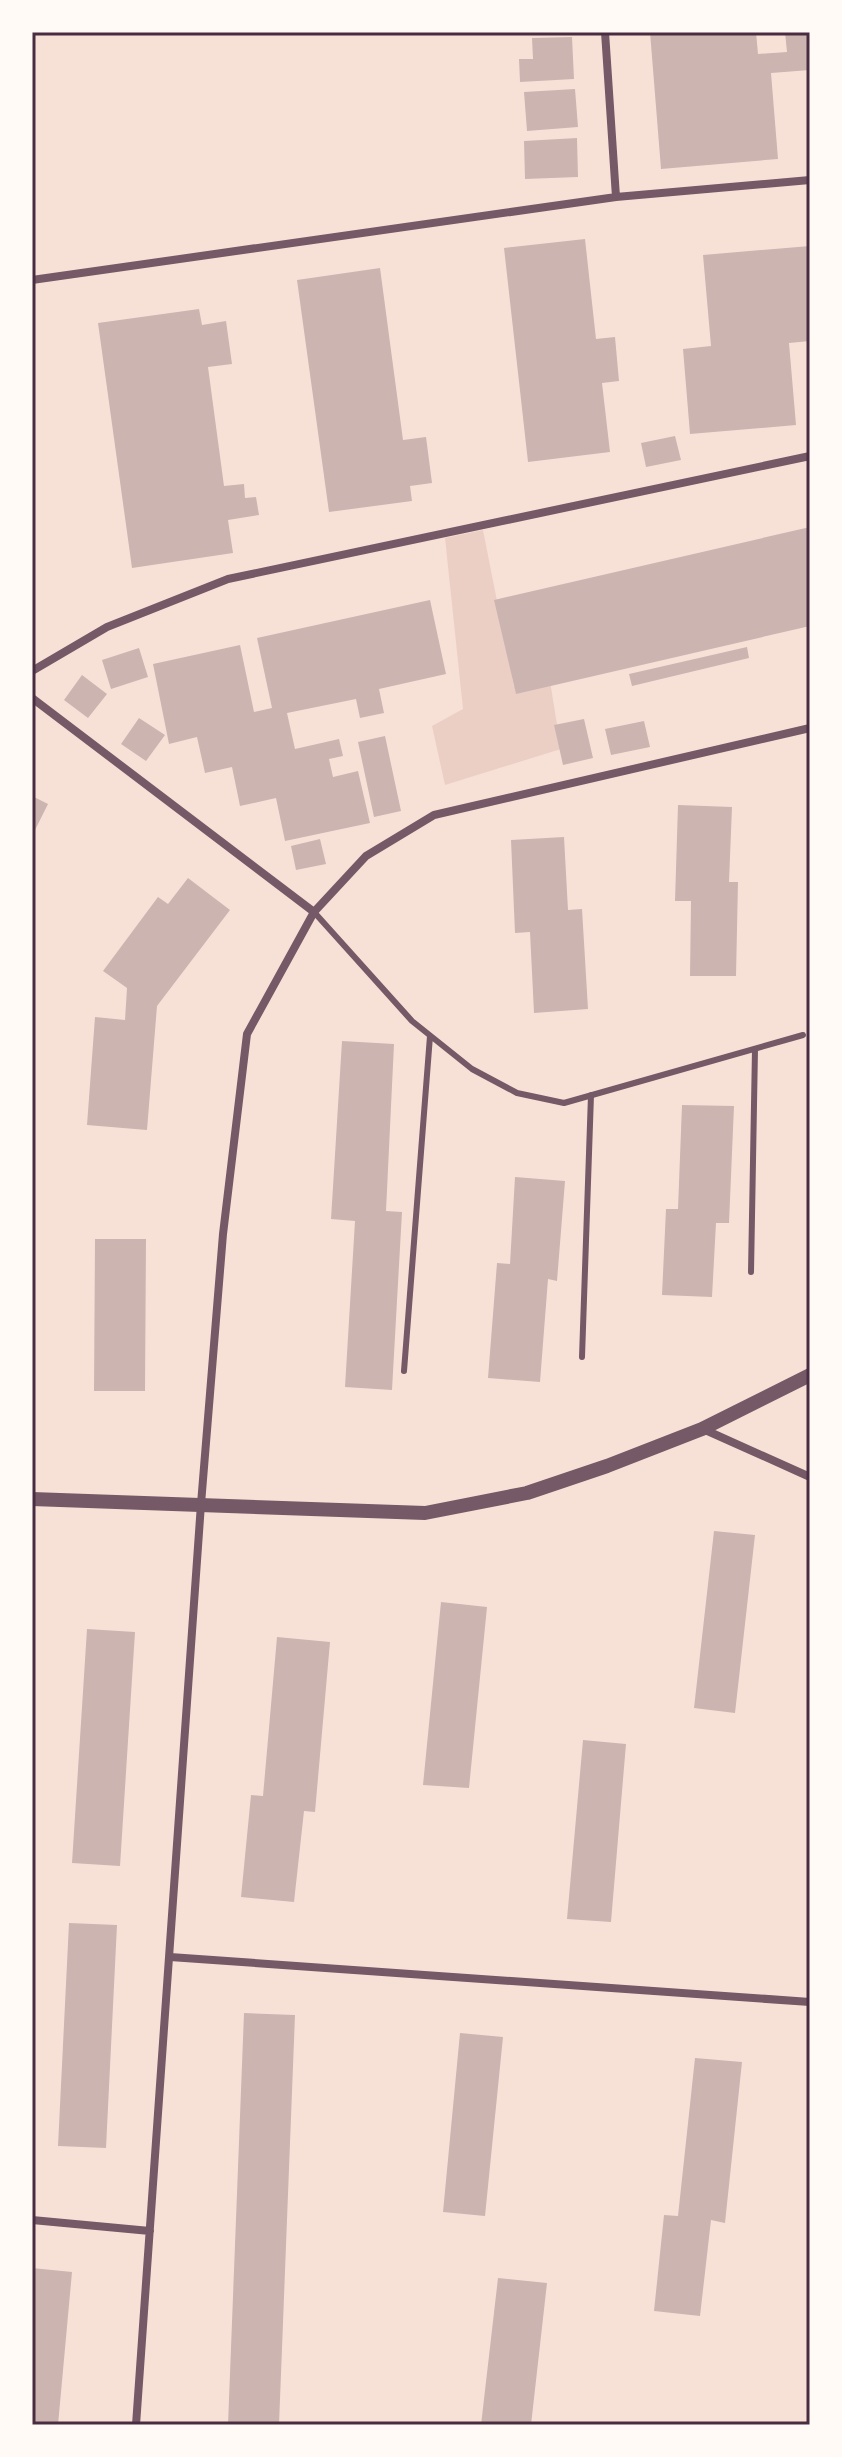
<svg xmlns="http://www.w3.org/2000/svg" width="842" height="2457" viewBox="0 0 842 2457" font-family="'DejaVu Sans',sans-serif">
  <rect width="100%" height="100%" fill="#f7e1d7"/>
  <path fill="#ebcfc5" d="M483,530L514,687L549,675L561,749L445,785L432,726L463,709L445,538Z"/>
  <path fill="#ccb4b1" d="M650,32H756L758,54L787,52L785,32H810V70L771,73L778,159L661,169Z
    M572,37L574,79L520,82L519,59H533L532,38Z
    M575,89L578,127L527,131L524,92Z
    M577,138L578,177L525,179L524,141Z
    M585,239L596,339L615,337L619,381L602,383L610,452L528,462L504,248Z
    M810,246V341L789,343L796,425L690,434L683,349L711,346L703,255Z
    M380,268L403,440L426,437L432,483L410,486L412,501L329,512L297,280Z
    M199,309L202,325L226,321L232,364L208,367L224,486L244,484L245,498L256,497L259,515L228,520L233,553L132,568L98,323Z
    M675,436L681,460L646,467L641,443Z
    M810,527V626L516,694L494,600Z
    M430,600L446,674L379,689L384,713L360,718L356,699L287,713L295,749L339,739L343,756L329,759L333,777L358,771L370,823L285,841L276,798L240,806L232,767L205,773L197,737L169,744L153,664L240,645L254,712L272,708L257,638Z
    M747,647L749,658L632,686L629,674Z
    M139,648L148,677L111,689L102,660Z
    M82,675L107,694L88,718L64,700Z
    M139,718L165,735L146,761L121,744Z
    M584,719L593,758L563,765L554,725Z
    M644,721L650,747L611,755L605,729Z
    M385,736L401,811L374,817L358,742Z
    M32,796L48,804L32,836Z
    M678,805L732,807L729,882H738L736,976H690L691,901H675Z
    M564,837L568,910L582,909L588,1009L534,1013L530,932L515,933L511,840Z
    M320,839L326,864L296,870L291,846Z
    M188,878L230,910L157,1006L147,1130L87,1125L95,1017L125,1020L127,988L103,971L158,897L168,904Z
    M342,1041L394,1044L386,1211L402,1212L392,1390L345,1387L355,1221L331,1219Z
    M682,1105L734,1106L729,1223H716L712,1297L662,1295L666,1209H678Z
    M515,1177L565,1181L557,1281L548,1279L540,1382L488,1378L497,1263L510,1264Z
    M95,1239H146L145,1391H94Z
    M714,1531L755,1535L735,1713L694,1708Z
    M441,1602L487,1607L469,1788L423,1785Z
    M87,1629L135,1632L120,1866L72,1863Z
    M277,1637L330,1642L315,1812L304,1811L294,1902L241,1897L251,1795L263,1796Z
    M583,1740L626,1744L611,1922L567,1919Z
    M69,1923L117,1925L106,2148L58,2146Z
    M244,2013L295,2015L279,2425H228Z
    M460,2033L503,2037L485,2216L443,2212Z
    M695,2058L742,2062L725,2223L711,2220L700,2316L654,2311L664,2215L678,2216Z
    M32,2268L72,2272L58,2425H32Z
    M498,2278L547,2283L531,2425H481Z"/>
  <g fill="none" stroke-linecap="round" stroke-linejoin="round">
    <path stroke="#755966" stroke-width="6" d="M314,912L412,1021L472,1069L517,1093L564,1103L803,1035
      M751,1272L755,1049
      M582,1357L591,1095
      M404,1371L430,1036"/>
    <path stroke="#755966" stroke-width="8" d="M605,32L616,197
      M32,280L616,197L810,180
      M32,671L107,627L228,579L810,456
      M32,698L314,912
      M703,1429L810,1477
      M170,1957L810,2002
      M32,2220L150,2231
      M136,2425L201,1504L223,1234L247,1034L314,912L366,856L434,815L810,728"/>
    <path stroke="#755966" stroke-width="14" d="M32,1499L425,1513L527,1493L607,1466L702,1429L810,1375"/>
  </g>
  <rect width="842" height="2457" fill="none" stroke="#fffaf5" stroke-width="68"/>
  <rect x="34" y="34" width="774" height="2389" fill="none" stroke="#4a2c40" stroke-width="3"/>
</svg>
